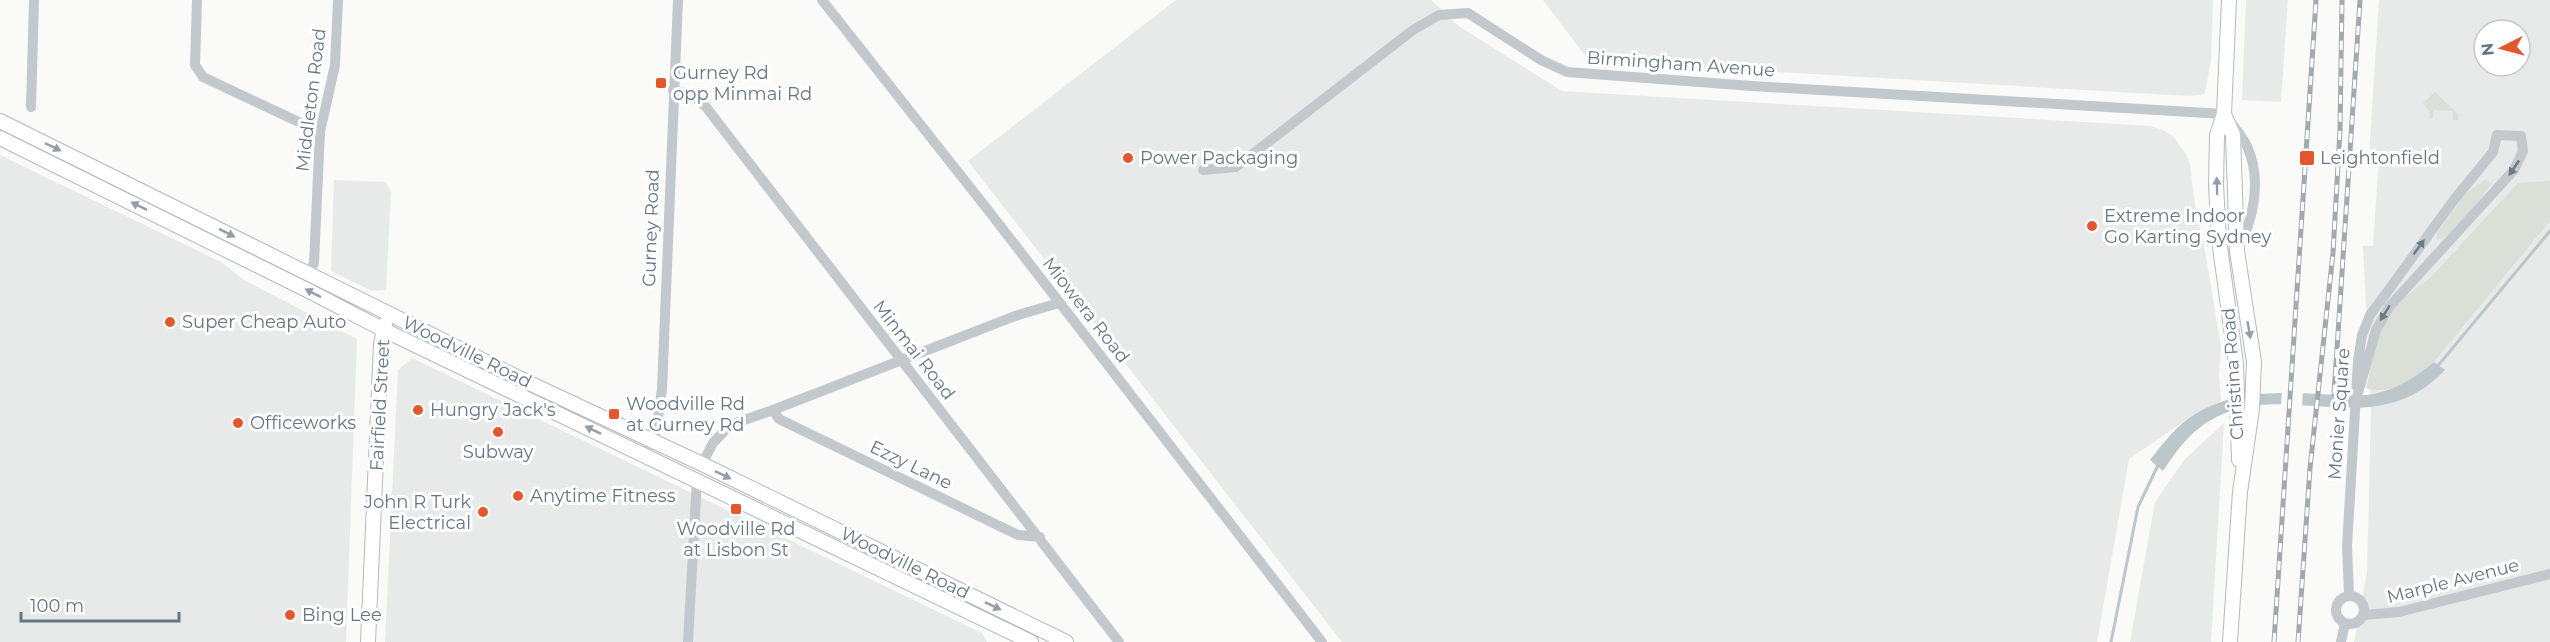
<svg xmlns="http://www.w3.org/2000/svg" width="2550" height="642" viewBox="0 0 2550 642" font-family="Montserrat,sans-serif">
  <rect width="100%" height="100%" fill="#fafaf8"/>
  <path fill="#e8e9e9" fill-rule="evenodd" d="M1176,0H1431L1460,27L1562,91L2151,126L2163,130L2173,136L2186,154L2190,165L2196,213L2204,245L2221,346L2219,374L2221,401L2195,414L2129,459L2097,642H1342L968,161Z
    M1543,0H2213L2211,60L2205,93L2201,95L2187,96L1589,61Z
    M2246,0H2288L2281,102L2242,100Z
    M2379,0H2550V642H2354L2367,572L2371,410L2363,246H2373L2379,157L2369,156ZM2484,30H2520V66H2484Z
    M0,155L221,262L244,280L357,339L346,642H0Z
    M334,180L386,182L391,192L386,290L372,291L331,271Z
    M412,358L982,633L987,642H385L398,370Z
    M2224,423L2211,642H2130L2155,502L2184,460Z"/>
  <path fill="#dadfd7" d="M2435,92L2459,115L2458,120H2453V111L2434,110L2433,118H2430L2429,111L2423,103Z
    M2486,179L2491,184C2480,199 2456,235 2437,240V234L2464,195Z
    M2550,181V221L2434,362C2416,377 2391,397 2366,388L2378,335L2388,314L2402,299L2430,278L2518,183Z"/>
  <path fill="#bbc7cb" d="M2434,362L2445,370C2370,450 2276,368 2198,429C2184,440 2173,456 2163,471L2150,460C2163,443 2176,426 2195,414C2233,391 2276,392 2319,394C2337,395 2356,397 2374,394C2397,389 2416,377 2434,362Z"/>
  <path fill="#fafaf8" d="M2282,390L2303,392L2302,406L2281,405Z"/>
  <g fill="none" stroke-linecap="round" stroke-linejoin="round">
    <path stroke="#bbc7cb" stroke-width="3" d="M2436,368L2550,231
      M2111,642L2138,507L2159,463"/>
    <g stroke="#b5babe" stroke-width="16">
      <path id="major" d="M2229,0L2224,114L2217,135L2216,185L2219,240L2236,364L2239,460
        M2224,114L2233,135L2237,251L2254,362L2252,409L2240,492L2230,642
        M0,121L525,381L702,464L1066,642
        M0,138L309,291L384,330L1031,642
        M368,642L381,344L385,324"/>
    </g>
    <path stroke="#c3c8cc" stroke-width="10" d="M197,0L195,65L203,77L320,132
      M822,0L988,210L1322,642
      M673,90L692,95L706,107L1119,642
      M31,107L34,0
      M1203,170L1236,167L1413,30L1439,15L1468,13L1541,60L1567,72L1752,86L2224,114C2232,124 2241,134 2247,146C2262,179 2254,220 2237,251
      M308,275L314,263L320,132L335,65L338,0
      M773,410L779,419L1018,535L1040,537
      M645,455L656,431L662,389L678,0
      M702,464L713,443L730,425L773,410L1018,315L1059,303
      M2349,595L2347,546L2358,361L2362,335L2370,315L2385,295L2453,201L2493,152L2497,135L2521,136L2523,151L2514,170L2389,307L2376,330L2358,393
      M2336 610a14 14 0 1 1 28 0a14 14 0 1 1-28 0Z
      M2364,615L2399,612L2550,574
      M688,642L697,479
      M2341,642L2345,623"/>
    <use href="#major" stroke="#fff" stroke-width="14"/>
    <g stroke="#a2aab0" stroke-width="5">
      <path id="rail" d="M2334,394L2360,0
        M2274,642L2316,0
        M2298,642L2310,468L2333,253L2340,130L2342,0"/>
    </g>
    <use href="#rail" stroke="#fff" stroke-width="3" stroke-dasharray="9" stroke-linecap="butt"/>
  </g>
  <defs><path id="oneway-solid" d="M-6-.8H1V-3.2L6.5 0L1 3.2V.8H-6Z" transform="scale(1.5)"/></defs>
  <g fill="#939fa8">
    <use href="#oneway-solid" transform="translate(53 147) rotate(26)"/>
    <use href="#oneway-solid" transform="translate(2217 186) rotate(-91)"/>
    <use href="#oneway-solid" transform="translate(139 206) rotate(-154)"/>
    <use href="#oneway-solid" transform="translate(227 233) rotate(27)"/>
    <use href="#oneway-solid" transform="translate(313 293) rotate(-153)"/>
    <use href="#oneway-solid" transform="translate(2249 330) rotate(80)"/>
    <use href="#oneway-solid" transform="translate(593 430) rotate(-154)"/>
    <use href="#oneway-solid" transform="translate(723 475) rotate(26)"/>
    <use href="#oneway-solid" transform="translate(993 606) rotate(26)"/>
  </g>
  <g fill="#6a7a87">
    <use href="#oneway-solid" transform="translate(2514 168) rotate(124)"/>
    <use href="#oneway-solid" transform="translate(2419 247) rotate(-54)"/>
    <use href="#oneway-solid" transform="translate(2385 313) rotate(122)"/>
  </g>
  <g fill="#e4572e" stroke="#fff" stroke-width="2">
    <rect x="655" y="77" width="12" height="12" rx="3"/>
    <circle cx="1128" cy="158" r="6"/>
    <rect x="2299" y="150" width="16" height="16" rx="3"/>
    <circle cx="2092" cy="226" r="6"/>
    <circle cx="170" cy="322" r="6"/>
    <circle cx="418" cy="410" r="6"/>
    <rect x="608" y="408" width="12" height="12" rx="3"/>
    <circle cx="238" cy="423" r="6"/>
    <circle cx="498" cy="432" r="6"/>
    <circle cx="518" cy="496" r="6"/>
    <rect x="730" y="503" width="12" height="12" rx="3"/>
    <circle cx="483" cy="512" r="6"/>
    <circle cx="290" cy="615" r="6"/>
  </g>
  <g text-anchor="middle" stroke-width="6" stroke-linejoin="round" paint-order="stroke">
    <g font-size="18" fill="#657683" stroke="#fff">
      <text transform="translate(1681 64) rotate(4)" y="6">Birmingham Avenue</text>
      <text transform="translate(311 100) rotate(-83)" y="6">Middleton Road</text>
      <text transform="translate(651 228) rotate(-88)" y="6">Gurney Road</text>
      <text transform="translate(1086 310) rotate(52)" y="6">Miowera Road</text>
      <text transform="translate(914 350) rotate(52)" y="6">Minmai Road</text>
      <text transform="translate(467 352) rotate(26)" y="6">Woodville Road</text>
      <text transform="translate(2233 374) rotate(-94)" y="6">Christina Road</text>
      <text transform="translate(380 405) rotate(-87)" y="6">Fairfield Street</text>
      <text transform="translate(2339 414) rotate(-86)" y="6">Monier Square</text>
      <text transform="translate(911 465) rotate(26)" y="6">Ezzy Lane</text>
      <text transform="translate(905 563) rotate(26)" y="6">Woodville Road</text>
      <text transform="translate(2453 581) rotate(-14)" y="6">Marple Avenue</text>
    </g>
    <g font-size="18" fill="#657683" stroke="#fff" text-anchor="start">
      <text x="673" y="79">Gurney Rd<tspan x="673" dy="21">opp Minmai Rd</tspan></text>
      <text x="1140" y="164">Power Packaging</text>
      <text x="2320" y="164">Leightonfield</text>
      <text x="2104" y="222">Extreme Indoor<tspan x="2104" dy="21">Go Karting Sydney</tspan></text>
      <text x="182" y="328">Super Cheap Auto</text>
      <text x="626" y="410">Woodville Rd<tspan x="626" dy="21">at Gurney Rd</tspan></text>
      <text x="430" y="416">Hungry Jack's</text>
      <text x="250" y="429">Officeworks</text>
      <text x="498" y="458" text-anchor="middle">Subway</text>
      <text x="530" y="502">Anytime Fitness</text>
      <text x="471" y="508" text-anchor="end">John R Turk<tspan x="471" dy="21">Electrical</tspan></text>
      <text x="736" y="535" text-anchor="middle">Woodville Rd<tspan x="736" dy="21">at Lisbon St</tspan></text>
      <text x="302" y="621">Bing Lee</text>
    </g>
  </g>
  <g transform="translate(2502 48) rotate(264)"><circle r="28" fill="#ffffff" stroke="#c1c8cd" stroke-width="1.5"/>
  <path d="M0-4.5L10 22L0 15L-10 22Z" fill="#e4572e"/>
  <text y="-9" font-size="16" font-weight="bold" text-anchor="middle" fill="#657683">N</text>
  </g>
  <path d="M21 612v9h158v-9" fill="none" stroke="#657683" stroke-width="3"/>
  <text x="30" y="612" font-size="18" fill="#657683" stroke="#ffffff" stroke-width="4.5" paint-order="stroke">100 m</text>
</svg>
